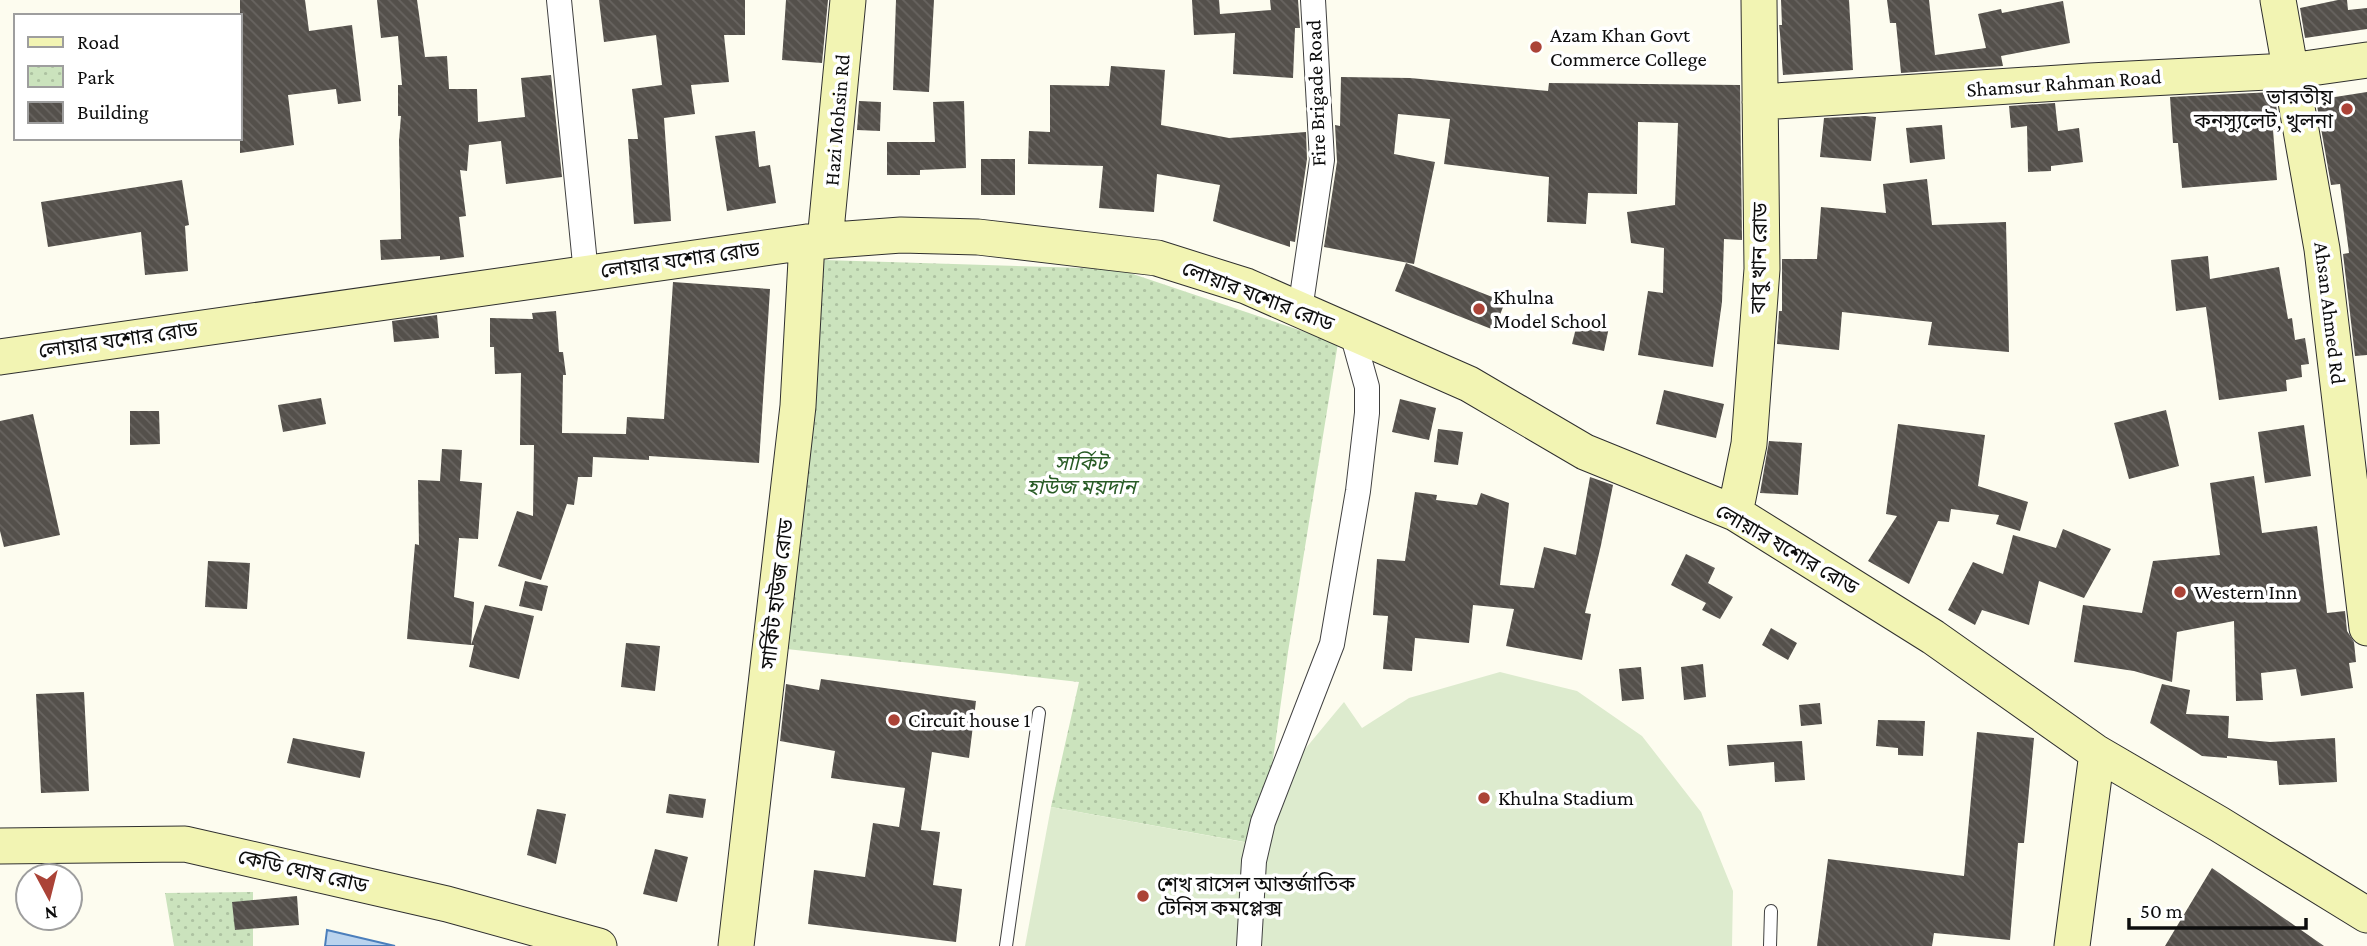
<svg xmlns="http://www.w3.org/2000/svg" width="2367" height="946" viewBox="0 0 2367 946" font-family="'Crimson Pro','Noto Sans Bengali',serif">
  <defs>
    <pattern id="park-dots" width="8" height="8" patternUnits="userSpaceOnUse" patternTransform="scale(1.75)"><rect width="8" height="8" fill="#cbe3bd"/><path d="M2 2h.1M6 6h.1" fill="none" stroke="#adc2a1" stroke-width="1.8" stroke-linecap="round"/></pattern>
    <pattern id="building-back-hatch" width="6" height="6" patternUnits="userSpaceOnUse" patternTransform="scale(1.75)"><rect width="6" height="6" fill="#54504b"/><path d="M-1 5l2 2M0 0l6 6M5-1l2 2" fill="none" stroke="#686460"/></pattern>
  </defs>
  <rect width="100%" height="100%" fill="#fdfcef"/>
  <path fill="url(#park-dots)" d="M824,260L1118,269L1338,343L1288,652L1261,845L1051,807L1079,682L778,648Z
    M253,892V946H174L165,893Z"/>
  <path fill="#ddebce" d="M1500,672L1577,691L1642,736L1701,812L1733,891L1732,946H1025L1051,807L1260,845L1291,766L1344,702L1362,728L1409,698Z"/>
  <path fill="#bad3ee" stroke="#4b7ebb" stroke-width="2" d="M327,930L395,946H325Z"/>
  <path fill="url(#building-back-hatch)" d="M240,0H305L309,31L352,25L361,101L338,104L336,89L288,95L294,145L240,153Z
    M377,0H417L425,57L447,56L449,89H477L478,122L525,117L521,78L551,75L562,177L506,184L501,141L469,145L467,171L460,170L466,216L459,217L464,257L440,260V256L381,260L380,240L401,239L399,140L401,116H398V85H402L398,36L381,38Z
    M599,0H745V35H724L729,82L691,85L695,114L664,118L671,221L634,224L628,139H638L632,89L662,85L656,35L604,42Z
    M786,0H828L822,63L782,60Z
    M896,0H934L929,92L893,90Z
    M1192,0H1219L1220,14L1271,10L1270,0H1298L1300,28H1295L1293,78L1233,74L1235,33L1194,35Z
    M1781,0H1849L1853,70L1783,75L1780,34L1779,25H1782Z
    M1887,0H1929L1935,55L1986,48L1978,14L2001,9L2002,13L2063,1L2070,43L2001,56L2003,66L1901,73L1896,23H1890Z
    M2338,0H2347L2348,10L2367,8V29L2305,38L2300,8Z
    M1111,66L1165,70L1161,125L1229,138L1306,132L1307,159L1295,242L1290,241V247L1213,221L1220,185L1157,174L1154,212L1099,208L1103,166L1028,164L1029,131L1050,132V85L1109,86Z
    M1341,77L1410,78L1548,91L1549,83L1740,85L1742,240L1724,239L1722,302L1713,367L1638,355L1648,291L1663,293L1664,248L1631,243L1627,212L1675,205L1678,123L1638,122L1637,194L1588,193L1586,224L1547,222L1549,177L1444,164L1450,119L1398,114L1394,154L1435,162L1414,264L1324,247L1337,162L1335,125L1340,126Z
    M2274,92L2280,130H2273L2277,180L2182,188L2178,143H2173L2170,97Z
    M2367,92V355L2355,356L2343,254L2349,253L2340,184L2331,185L2316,100Z
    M859,101L881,102L880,131L857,130Z
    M964,101L966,168L920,170V175H887V142H935L933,102Z
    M2055,103L2058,131L2079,128L2083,162L2051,166V171L2028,172L2027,126L2011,128L2009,106Z
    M1865,116L1876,117L1871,161L1820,157L1824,118Z
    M1942,125L1945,159L1910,163L1906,128Z
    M755,131L759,167L770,165L776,203L727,211L715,136Z
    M981,159H1015V195H981Z
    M1927,179L1932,225L2006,222L2009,352L1928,345L1932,322L1842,312L1839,350L1777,344L1779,311H1782V259H1817L1821,207L1886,213L1883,184Z
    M182,180L189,225L185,226L188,271L145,275L141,232L48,247L41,202Z
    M2208,256L2210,279L2279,267L2288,319L2292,318L2295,340L2305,338L2309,364L2301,365L2302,377L2286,380L2287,391L2219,400L2206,307L2176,311L2171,260Z
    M1406,263L1505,302L1494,330L1395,291Z
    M673,282L770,289L759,463L649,456V460L593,457L592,477H578L574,505L567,504L541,580L498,566L517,511L533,516L534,445H520L521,373L495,374L494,347H490V318L533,319L532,313L556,311L559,352H563L566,375H563L562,433L626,434L627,417L664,419Z
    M437,315L439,338L394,342L392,321Z
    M1578,320L1609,327L1604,351L1572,344Z
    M1664,390L1724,404L1716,438L1656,424Z
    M321,398L326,424L283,432L278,405Z
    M1400,399L1436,408L1429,440L1392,432Z
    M2166,410L2179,466L2129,479L2114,423Z
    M130,411H159L160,444L130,445Z
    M33,414L60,535L4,547L0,531V421Z
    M1898,424L1985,435L1978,486L2028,502L2020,531L1996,524L1999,515L1951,509L1949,522L1938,521L1909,584L1868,561L1897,516L1886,514Z
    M2304,425L2311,476L2265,483L2258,432Z
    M1438,429L1463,432L1458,465L1434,462Z
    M1769,441L1802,443L1798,495L1760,493Z
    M442,449L462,450L460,481L482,483L478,539L459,538L454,597L474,602L471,645L407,639L415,544L419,545L418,480L440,481Z
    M2254,476L2262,533L2317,526L2327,613L2345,611L2347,631L2354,642L2356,662L2349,663L2353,688L2301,696L2296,669L2261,673L2263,700L2236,701L2234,621L2177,632L2172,682L2134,671L2074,662L2083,605L2142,613L2153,561L2220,555L2210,483Z
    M1590,477L1613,485L1601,545L1585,613L1591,614L1582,660L1506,646L1514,609L1473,605L1469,643L1415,638L1412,671L1383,669L1388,616L1373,615L1377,559L1405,561L1415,492L1437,495L1436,500L1477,505L1481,493L1509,503L1500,585L1534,588L1544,547L1576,555Z
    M2063,529L2111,549L2084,598L2039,581L2029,625L1982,610L1975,625L1948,610L1973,562L2003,574L2013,535L2056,548Z
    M1686,554L1715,568L1708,583L1733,597L1720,619L1702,610L1706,603L1671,585Z
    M208,561L250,563L247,609L205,607Z
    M525,581L548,586L542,611L519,606Z
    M485,605L534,616L519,679L469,667L474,645H471Z
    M1771,628L1797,643L1788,660L1762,645Z
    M626,643L660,646L655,691L621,687Z
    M1703,664L1706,697L1684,700L1681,667Z
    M1641,667L1644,699L1622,701L1619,669Z
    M821,679L976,701L969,758L932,752L921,830L940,832L933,885L962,889L956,942L808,924L814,870L865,877L873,823L899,827L905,788L831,778L835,751L780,741L786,684L819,690Z
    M2162,684L2190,690L2186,714L2229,716L2228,738L2270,742L2335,738L2337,782L2279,785L2277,761L2227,756V758L2202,756L2150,723Z
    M84,692L89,791L41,793L36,694Z
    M1820,703L1822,724L1801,726L1799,705Z
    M1878,720L1925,721L1923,756L1898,755V748L1876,746Z
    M1977,732L2034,738L2024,843H2018L2010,940L1934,933L1932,946H1817L1828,859L1964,876Z
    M293,738L365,752L360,778L287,763Z
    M1802,741L1805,780L1775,782L1774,762L1729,766L1727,745Z
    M669,794L706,799L703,818L666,813Z
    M537,809L566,814L556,864L527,855Z
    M655,849L688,857L677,902L643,894Z
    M2212,868L2324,946H2165Z
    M297,896L299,925L235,930L232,902Z"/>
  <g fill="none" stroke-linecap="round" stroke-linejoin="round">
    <g stroke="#404040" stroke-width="14">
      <path id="lane" d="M1006,946L1039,713
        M1770,946L1771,911"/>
    </g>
    <g stroke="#404040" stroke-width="26">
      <path id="street" d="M559,0L586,274
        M1300,310L1322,160L1313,0
        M1249,946L1254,861L1263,822L1332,644L1358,491L1367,413V387L1355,344L1356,334"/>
    </g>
    <g stroke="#2f2f2f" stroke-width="37">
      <path id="secondary" d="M2278,0L2322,249L2367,628
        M1760,102L2090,81L2290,71L2367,60
        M825,241L848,0
        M0,357L807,242L901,235L978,237L1157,258L1246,286L1469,384L1585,452L1735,513L1933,637L2097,753L2219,824L2367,915
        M1735,513L1749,444L1762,269L1759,0
        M0,846L185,844L447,904L599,946
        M736,946L798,406L807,242
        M2072,946L2097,753"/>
    </g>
    <use href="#lane" stroke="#fff" stroke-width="12"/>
    <use href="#street" stroke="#fff" stroke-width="24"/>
    <use href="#secondary" stroke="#f2f4b3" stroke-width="35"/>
  </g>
  <g fill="#ab4337" stroke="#fff" stroke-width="2.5">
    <circle cx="1536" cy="47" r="7"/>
    <circle cx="2347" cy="109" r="7"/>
    <circle cx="1479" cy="309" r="7"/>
    <circle cx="2180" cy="592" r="7"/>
    <circle cx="894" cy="720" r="7"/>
    <circle cx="1484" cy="798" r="7"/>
    <circle cx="1143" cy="896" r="7"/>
  </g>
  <g text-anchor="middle" stroke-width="7" stroke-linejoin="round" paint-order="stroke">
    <g font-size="21" fill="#0d0d0d" stroke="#fff" text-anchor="start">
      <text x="1550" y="42">Azam Khan Govt<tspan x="1550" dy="24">Commerce College</tspan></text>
      <text x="2333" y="104" text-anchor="end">ভারতীয়<tspan x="2333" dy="24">কনস্যুলেট, খুলনা</tspan></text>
      <text x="1493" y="304">Khulna<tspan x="1493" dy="24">Model School</tspan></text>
      <text x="2194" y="599">Western Inn</text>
      <text x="908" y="727">Circuit house 1</text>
      <text x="1498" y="805">Khulna Stadium</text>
      <text x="1157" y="891">শেখ রাসেল আন্তর্জাতিক<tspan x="1157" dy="24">টেনিস কমপ্লেক্স</tspan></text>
    </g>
    <g font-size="21" fill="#0d0d0d" stroke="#fff">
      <text transform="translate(2064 83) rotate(-4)" y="7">Shamsur Rahman Road</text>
      <text transform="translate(1316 93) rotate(-92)" y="7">Fire Brigade Road</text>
      <text transform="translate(837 120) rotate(-85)" y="7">Hazi Mohsin Rd</text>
      <text transform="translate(1759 258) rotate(-89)" y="7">বাবু খান রোড</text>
      <text transform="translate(680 260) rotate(-8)" y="7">লোয়ার যশোর রোড</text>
      <text transform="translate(1258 296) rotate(21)" y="7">লোয়ার যশোর রোড</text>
      <text transform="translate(2330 313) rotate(83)" y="7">Ahsan Ahmed Rd</text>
      <text transform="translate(118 340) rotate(-8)" y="7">লোয়ার যশোর রোড</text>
      <text transform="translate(1787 549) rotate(30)" y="7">লোয়ার যশোর রোড</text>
      <text transform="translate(777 594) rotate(-83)" y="7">সার্কিট হাউজ রোড</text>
      <text transform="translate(303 871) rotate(13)" y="7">কেডি ঘোষ রোড</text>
    </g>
    <g font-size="21" font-style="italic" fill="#295c26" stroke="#fff">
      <text x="1081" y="470">সার্কিট<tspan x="1081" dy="24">হাউজ ময়দান</tspan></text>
    </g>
  </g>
  <rect x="14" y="14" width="228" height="126" fill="#ffffff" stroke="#9e9e9e" stroke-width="2"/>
  <rect x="28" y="37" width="35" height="10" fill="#f2f4b3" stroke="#9e9e9e" stroke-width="2"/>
  <text x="77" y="49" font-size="21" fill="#0d0d0d">Road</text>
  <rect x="28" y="66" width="35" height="21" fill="url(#park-dots)" stroke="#9e9e9e" stroke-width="2"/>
  <text x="77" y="84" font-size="21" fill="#0d0d0d">Park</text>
  <rect x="28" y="102" width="35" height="21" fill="url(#building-back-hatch)" stroke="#9e9e9e" stroke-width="2"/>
  <text x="77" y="119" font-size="21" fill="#0d0d0d">Building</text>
  <g transform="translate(49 897) rotate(173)"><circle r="33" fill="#ffffff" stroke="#9e9e9e" stroke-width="2"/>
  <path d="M0-5L12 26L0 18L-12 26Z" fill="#ab4337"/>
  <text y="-10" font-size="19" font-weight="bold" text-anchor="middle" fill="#0d0d0d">N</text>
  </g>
  <path d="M2129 918v10h177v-10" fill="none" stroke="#0d0d0d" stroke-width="3.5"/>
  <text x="2140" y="918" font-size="21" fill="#0d0d0d" stroke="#ffffff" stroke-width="5" paint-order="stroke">50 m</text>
</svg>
